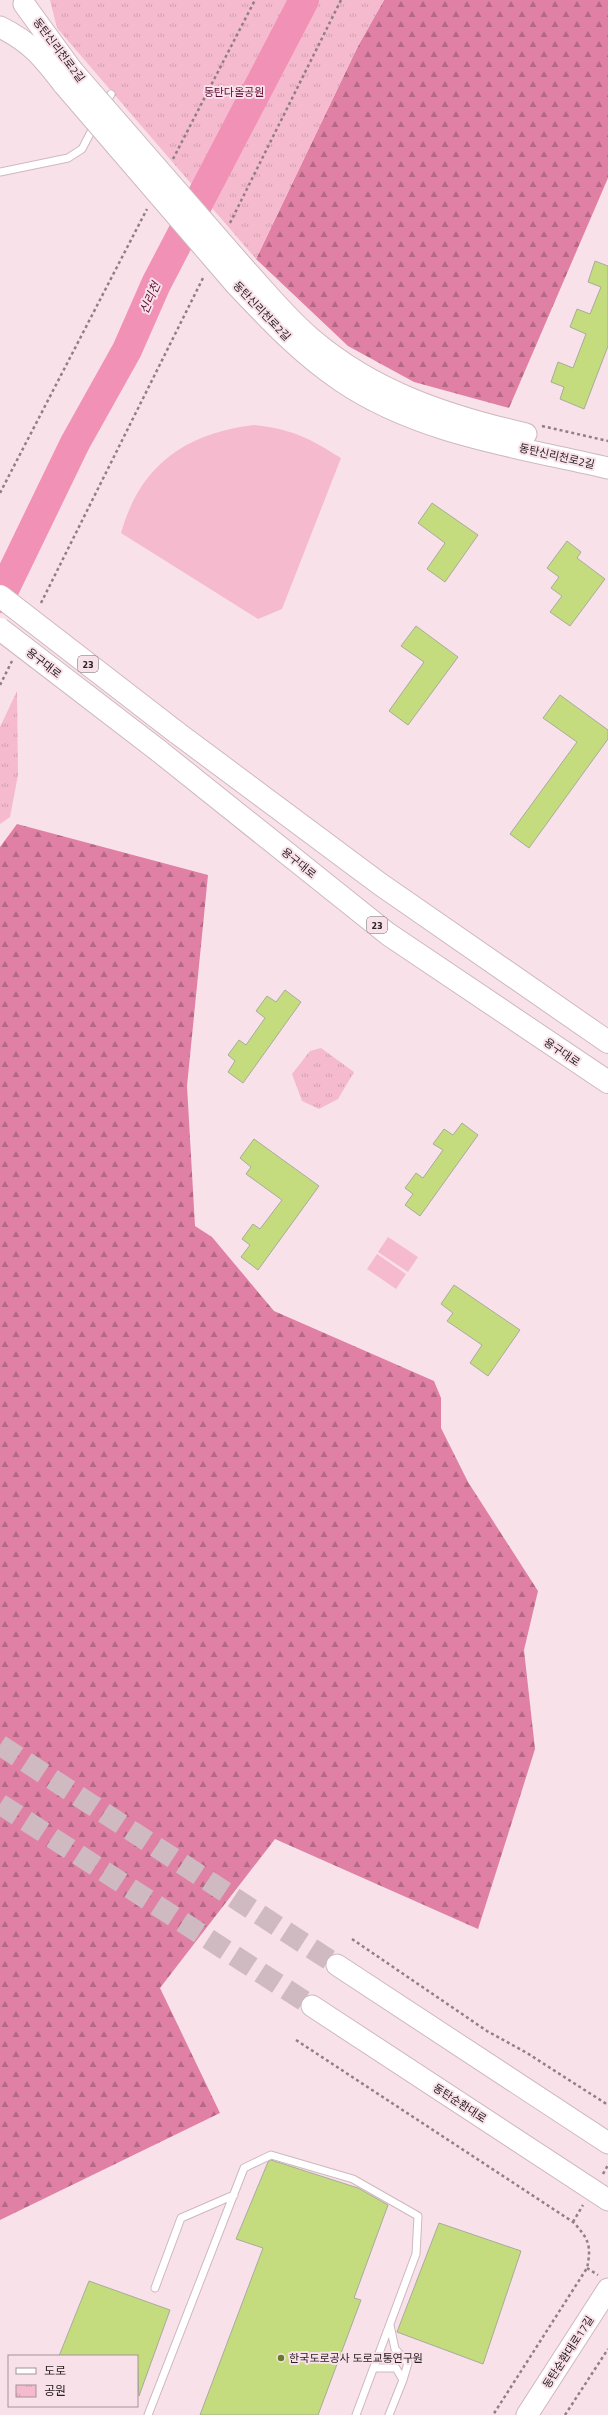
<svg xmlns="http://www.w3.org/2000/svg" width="608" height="2415" viewBox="0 0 608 2415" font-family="'Titillium Web','Noto Sans KR',sans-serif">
  <defs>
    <pattern id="forest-firs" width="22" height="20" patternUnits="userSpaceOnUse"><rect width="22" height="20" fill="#df80a4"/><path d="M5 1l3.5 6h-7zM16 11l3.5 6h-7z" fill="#b56885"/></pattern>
    <pattern id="park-tufts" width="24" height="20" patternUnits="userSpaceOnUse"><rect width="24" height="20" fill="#f6bacf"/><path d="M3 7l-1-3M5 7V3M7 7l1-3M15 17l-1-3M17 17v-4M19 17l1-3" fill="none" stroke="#d3a0b1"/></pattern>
  </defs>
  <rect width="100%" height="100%" fill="#f9e1e9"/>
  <path fill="url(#forest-firs)" d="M384,0H608V178L509,408L414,382L348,346L256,259L358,46Z
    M17,824L208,875L187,1086L195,1226L212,1237L274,1311L434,1381L441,1398V1428L468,1482L538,1591L524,1650L535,1749L478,1929L275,1839L160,1988L220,2113L0,2220V847Z"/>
  <path fill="url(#park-tufts)" d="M50,0H384L358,46L256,259L57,28Z
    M17,691L18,775L10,817L0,824V727Z
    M321,1048L354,1072L338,1099L319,1109L302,1101L292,1074L310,1051Z"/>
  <path fill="#f6bacf" d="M254,425C292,429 309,438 341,458L282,609L258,619L121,533C140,465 186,433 254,425Z
    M388,1237L418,1257L408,1272L378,1252Z
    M377,1254L406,1274L396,1289L367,1269Z"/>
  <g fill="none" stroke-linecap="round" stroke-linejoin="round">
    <path stroke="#f191b5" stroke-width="30" d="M0,598L75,443L127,350L156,284L304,0"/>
  </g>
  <path fill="#c4dc7d" stroke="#a7ac9a" d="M595,261L608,266V346L584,409L560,399L564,387L551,382L558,362L573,368L586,334L570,327L577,309L590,314L601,287L588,282Z
    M432,503L478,535L445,582L427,569L445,543L418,523Z
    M567,541L581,552L577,558L605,579L570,626L550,612L562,596L551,588L559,577L547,568Z
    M416,626L458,657L408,725L389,711L424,662L401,646Z
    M560,695L608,730V739L529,848L510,834L577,742L543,718Z
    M285,990L301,1002L243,1083L228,1072L235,1061L228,1055L239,1040L246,1045L265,1018L256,1011L267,996L276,1002Z
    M462,1123L478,1135L420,1216L405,1205L413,1194L405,1188L416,1173L423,1178L443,1150L433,1144L444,1129L453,1135Z
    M254,1139L319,1186L258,1270L241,1257L250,1245L242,1239L253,1224L260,1229L282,1200L246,1174L251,1167L240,1158Z
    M454,1285L520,1330L488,1376L470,1363L482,1345L447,1321L453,1313L441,1304Z
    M271,2160L358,2188L388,2205L354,2298L361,2300L318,2415H200L263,2248L236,2239L268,2162Z
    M439,2223L521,2251L483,2364L397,2332Z
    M89,2281L170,2310L139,2396L137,2356H59Z"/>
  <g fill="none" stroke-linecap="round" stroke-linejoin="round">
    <path stroke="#cfbac1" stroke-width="21" stroke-dasharray="21 10" stroke-linecap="butt" d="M0,1745L337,1965
      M0,1804L312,2006"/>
    <g stroke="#ceb8bf" stroke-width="9">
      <path id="lane" d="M105,105L111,94
        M0,172L68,158L82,149L95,124
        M155,2288L181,2218L234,2195
        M390,2325L395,2349L408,2363L403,2380
        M374,2368H396L403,2380L389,2415
        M148,2415L244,2168L271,2155L353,2179L418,2216L416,2254L356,2415"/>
    </g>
    <g stroke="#ceb8bf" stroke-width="23">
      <path id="secondary" d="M24,4L72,70
        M0,27C32,43 43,58 64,85
        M245,269C267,293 287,318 312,339C374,392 448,416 526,434
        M236,285C269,320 301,354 341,381C419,434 518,447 608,468
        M337,1965L608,2143
        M312,2006L608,2200
        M527,2415L608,2289"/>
    </g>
    <g stroke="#ceb8bf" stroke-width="24">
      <path id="highway" d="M176,732L380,884L608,1042
        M159,751L388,934L608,1082"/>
    </g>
    <path stroke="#908086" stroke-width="2.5" stroke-dasharray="3 3" stroke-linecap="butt" d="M173,159L255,0
      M230,223L341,0
      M542,426L608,441
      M0,493L147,209
      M41,603L204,276
      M0,685L12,661
      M352,1939L487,2031L527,2053L608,2105
      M296,2040L573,2222C588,2238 592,2245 587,2268L493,2415
      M603,2174L608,2165
      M573,2222L583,2205
      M587,2268L598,2275
      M565,2415L608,2349"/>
    <use href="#lane" stroke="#fff" stroke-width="7"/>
    <use href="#secondary" stroke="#fff" stroke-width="21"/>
    <use href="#highway" stroke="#fff" stroke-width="22"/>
    <g stroke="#ceb8bf" stroke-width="23" stroke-linecap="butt">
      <path id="secondary-bridge" d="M72,70L245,269
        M64,85L236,285"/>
    </g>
    <g stroke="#ceb8bf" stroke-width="24" stroke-linecap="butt">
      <path id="highway-bridge" d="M0,596L176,732
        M0,629L159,751"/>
    </g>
    <use href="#secondary-bridge" stroke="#fff" stroke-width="21"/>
    <use href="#highway-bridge" stroke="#fff" stroke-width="22"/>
  </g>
  <circle fill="#697b2a" stroke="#f9e1e9" stroke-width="1.5" cx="281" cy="2358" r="4"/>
  <g text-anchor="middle" stroke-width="4" stroke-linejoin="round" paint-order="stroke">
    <g fill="#f9e1e9" stroke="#675a5e" stroke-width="1">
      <rect x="78" y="656" width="20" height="16" rx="3"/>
      <rect x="367" y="917" width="20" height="16" rx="3"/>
    </g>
    <g font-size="10" font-weight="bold" fill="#282023">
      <text x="88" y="668">23</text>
      <text x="377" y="929">23</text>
    </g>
    <g font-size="11" fill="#282023" stroke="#f9e1e9">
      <text transform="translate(59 50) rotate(53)" y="4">동탄신리천로2길</text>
      <text transform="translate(262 311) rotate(46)" y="4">동탄신리천로2길</text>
      <text transform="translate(557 456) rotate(13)" y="4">동탄신리천로2길</text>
      <text transform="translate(44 663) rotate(38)" y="4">용구대로</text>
      <text transform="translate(299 863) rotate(39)" y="4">용구대로</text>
      <text transform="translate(562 1052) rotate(34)" y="4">용구대로</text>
      <text transform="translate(460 2103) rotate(33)" y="4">동탄순환대로</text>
      <text transform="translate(568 2352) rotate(-57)" y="4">동탄순환대로17길</text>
    </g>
    <g font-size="11" fill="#600a36" stroke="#f9e1e9">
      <text x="234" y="96">동탄다올공원</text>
    </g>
    <g font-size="11" fill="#282023" stroke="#f9e1e9" text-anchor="start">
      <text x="289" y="2362">한국도로공사 도로교통연구원</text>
    </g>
    <g font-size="12" font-style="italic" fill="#600b36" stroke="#f9e1e9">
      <text transform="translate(150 298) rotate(-66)" y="4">신리천</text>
    </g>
  </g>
  <rect x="8" y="2355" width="130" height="52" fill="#f9e1e9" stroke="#a5949a"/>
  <rect x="16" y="2368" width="20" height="6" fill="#ffffff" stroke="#a5949a"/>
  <text x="44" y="2375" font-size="12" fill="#282023">도로</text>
  <rect x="16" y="2385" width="20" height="12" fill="url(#park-tufts)" stroke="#a5949a"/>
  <text x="44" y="2395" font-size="12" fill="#282023">공원</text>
</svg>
